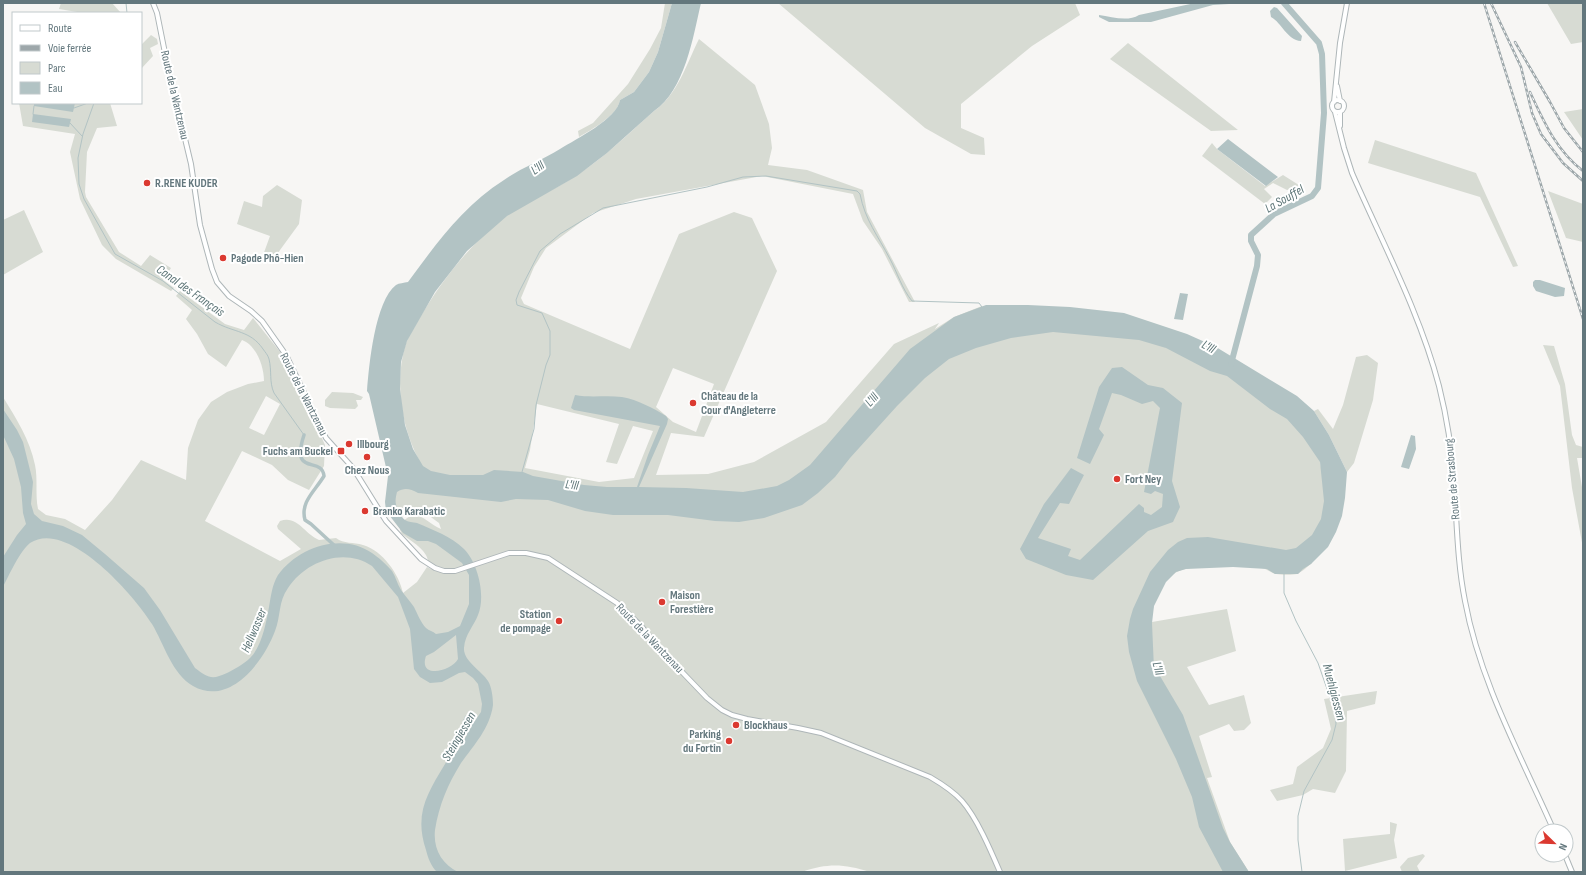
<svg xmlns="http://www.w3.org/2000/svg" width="1586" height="875" viewBox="0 0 1586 875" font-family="'Sofia Sans Condensed',sans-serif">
  <rect width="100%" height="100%" fill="#f7f6f4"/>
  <path fill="#d7dbd3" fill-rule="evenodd" d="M61,3H112L121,13H83L59,9Z
    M665,3H672L658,52L649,72L634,92L620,100C618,115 591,130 579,137L578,131L593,123L628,84L650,49L661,28Z
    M778,3H1075L1080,15L1032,46L961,104V128L984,138L985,155L971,154L925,128Z
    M1547,3H1583V42L1571,44Z
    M151,35L157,39L158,44L150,48L153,56L141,69V45Z
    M699,39L755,85L769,124L772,148L768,165L807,170L863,190L867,212L915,302H909L882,249L863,221L853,194L762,176L636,199L593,213L546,248L534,267L521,298L524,304L630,349L679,234L734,212L752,218L777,271L704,437L671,433L656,475L708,474L754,462L826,422L894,344L939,323L935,329L954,317L982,306L991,327H1116L1245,380L1317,445L1329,511L1303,551L1312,563C1308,566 1302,572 1297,574C1293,575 1281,575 1276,574C1271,573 1267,569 1262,568C1243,566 1196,564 1179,571C1161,578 1151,605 1152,622L1227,609L1236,651L1187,667L1209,705L1244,695L1251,723L1244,730L1234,731L1229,724L1199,736L1212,777L1207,778L1230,842L1249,872H870C844,864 828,863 802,872H3V397C16,418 30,440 35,465C38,479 35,494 38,509L46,515L65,519L85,530L112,500L141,460L186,480L188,448L198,420L211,402L227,392L248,384L264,381C264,366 256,345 242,340L226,367L208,354L197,334L186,319L192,310L176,296L180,291L225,324L244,330L253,318L285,358L284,361L290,368L325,445L324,466L309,490L288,480L272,465L242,451L205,521L280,561L301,549L278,529L277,526L280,521C298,515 304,534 319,540L336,538C344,544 353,542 363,545C383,551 399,574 403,593L417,582L427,567L431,569L433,564L428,561C427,550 411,541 402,534L400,530V523L413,514C424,516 431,525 441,529L439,523L420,509L412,508L397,521L385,501L419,460C401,426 394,381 406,343C409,335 415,327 419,319C442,280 470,244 506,216C528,200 555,190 577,175C605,157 629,133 654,111C677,96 687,63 699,39ZM673,368L714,384L696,432L673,422L656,407ZM266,396L280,404L264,435L249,428ZM537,404L619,424L606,462L617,464L633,426L653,431L634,478L599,482L525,468L530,450Z
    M1128,43L1238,130L1211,131L1110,59Z
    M19,103H110L117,126L97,128L87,152L85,192L86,197L119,252L141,266L150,255L171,268L163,280L174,288L171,291L116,259L102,245L80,199L70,152L75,134L23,126Z
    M1583,109V140L1564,112Z
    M1375,140L1476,173L1518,266L1513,267L1480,197L1368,163Z
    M1212,143L1217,149L1265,186L1283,175L1302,187L1287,190L1273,183L1264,189L1272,197L1265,204L1202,156Z
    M277,185L302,200L299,224L272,261L262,258L270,236L237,224L244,201L262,207L263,196Z
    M1548,191L1583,204V242L1566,238Z
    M24,210L43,252L3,275V220Z
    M1543,345L1554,346L1565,384L1572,435L1576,445L1583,447V458H1577L1583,493V548L1572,488L1560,386Z
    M1367,355L1378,363L1373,400L1354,463L1347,472L1329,435L1314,411L1318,409L1333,429L1343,405L1356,357Z
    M332,392L353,393L363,397L361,400H356L358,406L355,409L330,408L325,406V400Z
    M1377,691L1375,704L1347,711L1346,771L1335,793L1313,789L1303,795L1277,801L1270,790L1293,784L1297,767L1323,748L1331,729L1324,699Z
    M1390,822L1397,824L1394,840L1397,858L1345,871L1343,839L1390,834Z
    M1423,854L1425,856L1417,866L1420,872H1402L1400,867L1408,858Z"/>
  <path fill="#b2c3c4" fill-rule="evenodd" d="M672,3H701C693,37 685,90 654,111L607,153L577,176L507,216L467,251L435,292L407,341L401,362L400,389L405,425L413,449L423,466L431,471L450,475H483L494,470L523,472L533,476L584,485L607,487H637L648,455L660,426L574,410L571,408L575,395C591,398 606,395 622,397C638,400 653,408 666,416L668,419L667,424L639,487L686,488L743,492L777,486L789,480L810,465L910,349L954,317L986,305H1028L1070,307L1124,313L1187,334L1216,347L1297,396L1314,411L1329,435L1347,472L1345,498L1342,516L1336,532L1328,547L1311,564L1303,569L1298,574H1275L1267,569L1233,567L1186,569L1176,572L1166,582L1154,606L1152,623L1154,669L1160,676L1183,715L1223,828L1230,842L1249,872H1223L1199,827L1192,797L1176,759L1137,681L1129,652L1127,636L1130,619L1133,609L1150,572L1168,550L1178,542L1187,538L1208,537L1286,550L1296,548L1312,535L1321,519L1324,501L1320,462L1303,437L1287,419L1270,409L1227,376L1210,371L1166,348L1139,340L1053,332L1011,338L976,348L949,359L925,378L897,406L850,458L835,477L818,493L802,505L764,518L739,522L715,521L668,515H613L585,511L548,500L516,499L501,502L418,493C410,489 405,487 397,492C396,496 395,501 396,504C396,508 402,518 405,520C408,522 413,522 417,523C433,530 451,536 464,549C478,563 486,596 478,615C474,626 465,634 464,648C463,661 482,671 488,681C492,687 493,699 493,705C490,728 474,745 461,763C448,784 439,805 435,830C433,849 442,864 458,872H437C431,866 428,858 426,850C414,814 427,794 445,764C453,752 459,730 465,716L468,715V723L451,756L453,757L461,746L472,725L481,712L482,704L478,684L473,678L465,672L459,673L442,682L430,683L420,677L414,669L410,629L398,597L372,566C344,547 306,561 288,588C278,602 281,616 275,631C264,661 230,707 193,686C172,674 164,644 152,624C135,596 67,518 30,543C20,551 9,575 3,587V557L17,535L26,524L23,513L21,487L14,459L3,435V409L17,430L23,442L33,482L31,504L34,514L42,521L63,526L82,535L105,554L144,588L160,610L195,668C208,678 212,680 227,673C235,669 244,664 250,658C262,646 266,623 269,607C271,596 272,585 278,575C298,547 342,532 372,553C378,557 387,565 392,571C396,577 397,584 401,590C405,596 410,601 414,607C417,613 421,623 426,628C429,631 433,631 436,634L448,632L460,626L469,604V575L462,563L436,544L428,541H417L403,533L386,511L385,502L388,476L369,394L367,391C369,365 375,301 396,285C399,283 404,283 408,282C436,244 463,206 504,180C521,168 542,160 560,149C576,139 617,119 620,100L634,92L649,72L658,52ZM456,635L458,659C451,672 418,679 426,656L434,652Z
    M1195,3H1229V4L1213,5L1151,22H1109L1099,17V15C1112,17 1128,22 1139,15Z
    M1274,7L1277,8L1302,36L1301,41C1287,40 1282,23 1271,17L1270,11Z
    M34,103H75L73,112L34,106Z
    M33,114L71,119L69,127L32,122Z
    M1228,139L1278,177L1266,186L1217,149Z
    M1535,280H1540L1565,288L1564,296L1555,297L1536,291L1533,286V282Z
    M1180,293L1188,294L1183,320L1174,319Z
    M1122,367L1148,385L1163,388L1182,403L1172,481L1180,507L1173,522L1148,531L1093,580L1066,575L1026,559L1020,549L1044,504L1071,468L1084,475L1069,504L1060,503L1038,538L1071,549L1068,556L1080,560L1139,504L1144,508V512L1151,515L1162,507L1163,494L1155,491L1151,494L1144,492L1160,408L1153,401L1142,404L1121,395L1112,393L1099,429L1104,435L1090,464L1077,458L1099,387L1112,368Z
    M1411,435L1415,436L1416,449L1409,469L1401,467Z"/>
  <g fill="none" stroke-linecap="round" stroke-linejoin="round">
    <path stroke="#b2c3c4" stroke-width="1" d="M126,3L127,13
      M94,103L83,134L78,158L79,184L84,199L115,254L163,281L215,322C234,333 250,330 263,349C265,352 268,355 269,359C272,371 269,382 274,393L304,435
      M74,108L88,103
      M33,114L34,106
      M70,123L82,136
      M522,472L534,429L536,405L546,365L550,355V331L542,313L517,305L516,300L519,292L540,251L560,234L603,208L707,187L743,177L766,176L857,191L860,194C865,220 878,236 890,259C897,272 902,289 912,301L979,303L982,307
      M1284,574V593L1296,621L1318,663L1335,712L1336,724L1332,740L1304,791L1298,816V840L1302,872"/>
    <path stroke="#b2c3c4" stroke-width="3.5" d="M304,435C290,478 322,455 324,476C315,491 300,502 305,520L311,524L336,547"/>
    <path stroke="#b2c3c4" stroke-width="6" d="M1231,364L1257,266L1258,255L1251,241V235L1274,214L1312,196L1318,188L1324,113L1322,54L1319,43L1284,3"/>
    <g stroke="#aeb6b8" stroke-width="6">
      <path id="secondary" d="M153,3L157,13L167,63L191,164L200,225L212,269L217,282L229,296L251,311L262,321L286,355L326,438L353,468L386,521L421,559L435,568L444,571H455L509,553H526L548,558L617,603L641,626L660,649L707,698L722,710L732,715L747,719L798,728L821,733L930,777C942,784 953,791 962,801C977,818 991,851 1000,872
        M1337,86L1340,101
        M1332 106a6 6 0 1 1 12 0a6 6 0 1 1-12 0Z
        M1334,102L1340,43L1347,3
        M1335,112L1344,148L1352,173C1382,242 1420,313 1439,386C1447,418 1452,450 1454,482C1457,522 1457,561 1465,601C1480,682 1521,756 1554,831
        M1340,126V112
        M1565,855L1572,872"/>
    </g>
    <use href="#secondary" stroke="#fff" stroke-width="4"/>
    <g stroke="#9da7aa" stroke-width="2.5">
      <path id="rail" d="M1484,3L1583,319
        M1491,3L1521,67L1532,113L1541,134L1563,163L1583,181
        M1515,42L1550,102L1564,128L1583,152
        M1530,92C1544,122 1556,150 1583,171"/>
    </g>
    <use href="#rail" stroke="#fff" stroke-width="1" stroke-dasharray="3" stroke-linecap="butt"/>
  </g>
  <g fill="#db3930" stroke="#fff" stroke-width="1.5">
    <circle cx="147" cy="183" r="4"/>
    <circle cx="223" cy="258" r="4"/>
    <circle cx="693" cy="403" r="4"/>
    <circle cx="349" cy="444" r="4"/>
    <rect x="337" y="447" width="8" height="8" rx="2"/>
    <circle cx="367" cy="457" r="4"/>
    <circle cx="1117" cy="479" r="4"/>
    <circle cx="365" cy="511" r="4"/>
    <circle cx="662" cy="602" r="4"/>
    <circle cx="559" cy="621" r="4"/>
    <circle cx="736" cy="725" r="4"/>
    <circle cx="729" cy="741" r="4"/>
  </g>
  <g text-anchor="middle" stroke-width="4" stroke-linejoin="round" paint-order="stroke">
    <g font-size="12" fill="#63777d" stroke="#fff">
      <text transform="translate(175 95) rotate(77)" y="4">Route de la Wantzenau</text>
      <text transform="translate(304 394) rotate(63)" y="4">Route de la Wantzenau</text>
      <text transform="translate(1452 479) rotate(-95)" y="4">Route de Strasbourg</text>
      <text transform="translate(650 638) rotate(46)" y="4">Route de la Wantzenau</text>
    </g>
    <g font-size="12" font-weight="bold" fill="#63777d" stroke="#fff" text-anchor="start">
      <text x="155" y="187">R.RENE KUDER</text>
      <text x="231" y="262">Pagode Phô-Hien</text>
      <text x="701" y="400">Château de la<tspan x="701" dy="14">Cour d'Angleterre</tspan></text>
      <text x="357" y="448">Illbourg</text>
      <text x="333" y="455" text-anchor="end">Fuchs am Buckel</text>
      <text x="367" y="474" text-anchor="middle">Chez Nous</text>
      <text x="1125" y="483">Fort Ney</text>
      <text x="373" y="515">Branko Karabatic</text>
      <text x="670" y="599">Maison<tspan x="670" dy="14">Forestière</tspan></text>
      <text x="551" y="618" text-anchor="end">Station<tspan x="551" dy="14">de pompage</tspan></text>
      <text x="744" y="729">Blockhaus</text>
      <text x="721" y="738" text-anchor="end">Parking<tspan x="721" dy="14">du Fortin</tspan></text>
    </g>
    <g font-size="13" font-style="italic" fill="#5e7678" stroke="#fff">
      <text transform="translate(537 167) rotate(-35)" y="5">L'Ill</text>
      <text transform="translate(1284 198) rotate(-30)" y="5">La Souffel</text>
      <text transform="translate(191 290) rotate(35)" y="5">Canal des Français</text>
      <text transform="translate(1209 346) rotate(30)" y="5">L'Ill</text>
      <text transform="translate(871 399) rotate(-48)" y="5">L'Ill</text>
      <text transform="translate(572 484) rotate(8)" y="5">L'Ill</text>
      <text transform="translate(253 630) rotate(-67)" y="5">Hellwasser</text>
      <text transform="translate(1159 668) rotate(75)" y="5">L'Ill</text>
      <text transform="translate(1335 692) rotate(75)" y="5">Muehlgiessen</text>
      <text transform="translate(458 736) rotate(-60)" y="5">Steingiessen</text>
    </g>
  </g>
  <rect width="1586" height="875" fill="none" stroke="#63777d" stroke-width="8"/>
  <rect x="12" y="12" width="130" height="92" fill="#ffffff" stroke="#c1c9cb"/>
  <rect x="20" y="25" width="20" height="6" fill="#ffffff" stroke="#c1c9cb"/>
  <text x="48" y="32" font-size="12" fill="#63777d">Route</text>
  <rect x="20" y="45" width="20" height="6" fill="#9da7aa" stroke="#c1c9cb"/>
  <text x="48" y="52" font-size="12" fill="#63777d">Voie ferrée</text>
  <rect x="20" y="62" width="20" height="12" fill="#d7dbd3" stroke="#c1c9cb"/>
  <text x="48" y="72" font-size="12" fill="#63777d">Parc</text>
  <rect x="20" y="82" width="20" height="12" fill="#b2c3c4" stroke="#c1c9cb"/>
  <text x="48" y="92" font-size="12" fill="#63777d">Eau</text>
  <g transform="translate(1554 843) rotate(113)"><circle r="19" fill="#ffffff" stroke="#c1c9cb"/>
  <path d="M0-3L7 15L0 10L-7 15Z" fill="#db3930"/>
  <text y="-6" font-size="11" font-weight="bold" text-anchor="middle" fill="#63777d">N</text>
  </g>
</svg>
